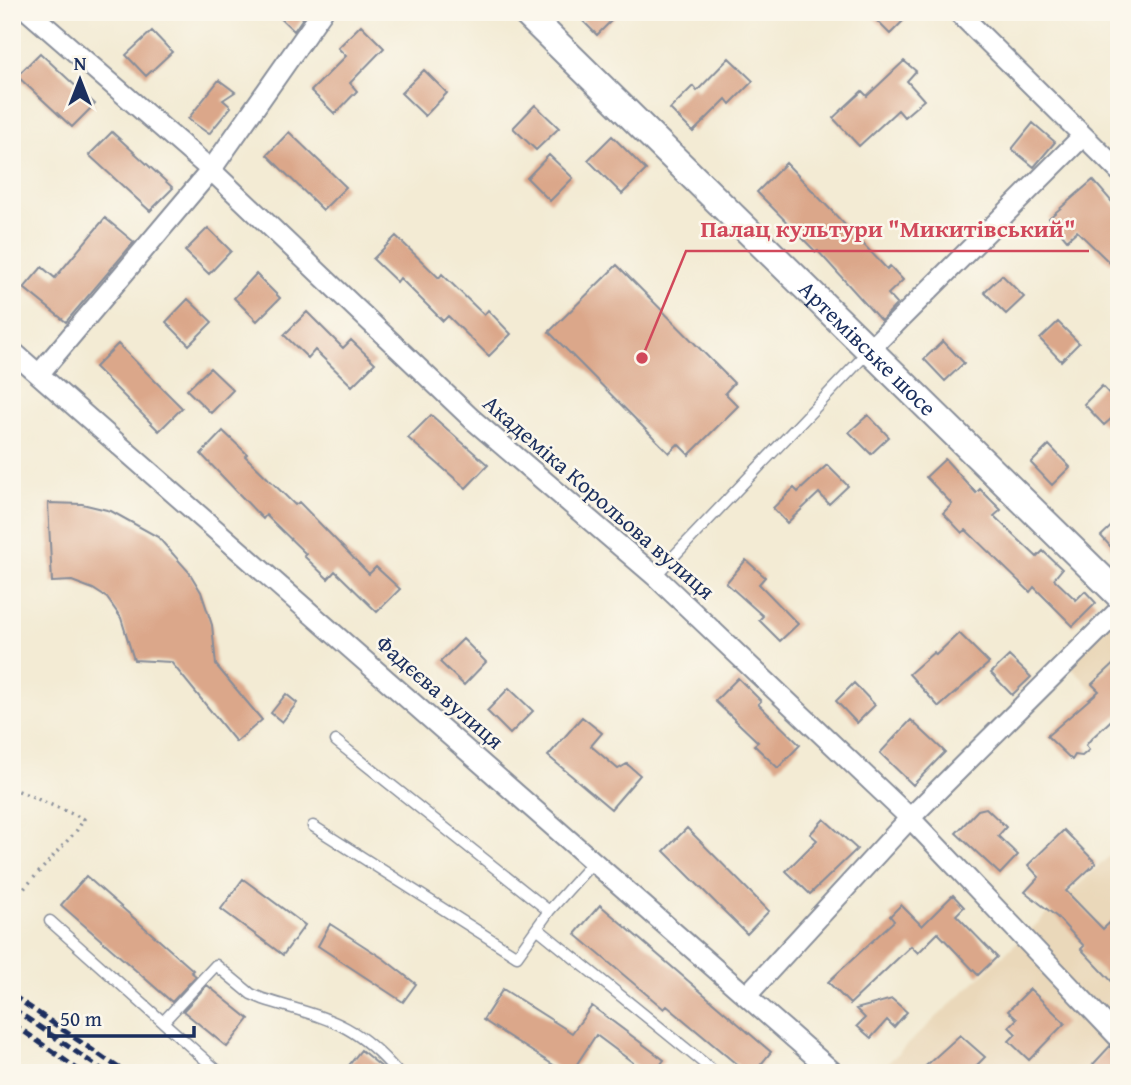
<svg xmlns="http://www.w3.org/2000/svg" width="1131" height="1085" viewBox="0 0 1131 1085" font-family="'Gentium Book Plus',serif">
  <rect width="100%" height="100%" fill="#fbf7ec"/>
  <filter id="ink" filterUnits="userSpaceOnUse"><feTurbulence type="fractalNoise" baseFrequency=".0143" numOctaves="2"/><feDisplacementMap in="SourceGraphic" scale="14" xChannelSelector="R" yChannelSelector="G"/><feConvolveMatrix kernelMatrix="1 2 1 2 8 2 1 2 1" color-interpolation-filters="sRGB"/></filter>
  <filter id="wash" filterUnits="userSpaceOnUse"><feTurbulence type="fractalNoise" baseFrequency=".00686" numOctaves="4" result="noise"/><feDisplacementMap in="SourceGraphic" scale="28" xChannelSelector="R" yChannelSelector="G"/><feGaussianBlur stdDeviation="1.57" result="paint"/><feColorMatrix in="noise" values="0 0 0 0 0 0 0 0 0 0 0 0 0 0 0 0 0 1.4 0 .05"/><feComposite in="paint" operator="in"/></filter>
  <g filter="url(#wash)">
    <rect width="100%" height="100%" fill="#f3ebd4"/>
    <path fill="#ead8ba" d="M1110,618L1119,627V719L1067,662Z
      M1119,847V1073H877Z"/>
    <g id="blocks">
      <path fill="#dba78a" d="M274,12H307L294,31Z
        M574,12H620L597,35Z
        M868,12H912L890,34Z
        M361,25L384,48L350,83L357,91L335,114L311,91L346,56L338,48Z
        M152,31L172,52L146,76L126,55Z
        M40,53L95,104L72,127L17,76Z
        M729,58L753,81L730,104L726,99L693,132L670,109L693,86L697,91Z
        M904,61L916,71L907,81L924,100L904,117L898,110L859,146L833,118L862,91L867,96Z
        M424,70L447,93L425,116L401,93Z
        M219,80L235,92L223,100L231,107L209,134L188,119Z
        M535,105L559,128L536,150L513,128Z
        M1033,123L1055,142L1034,167L1012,149Z
        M112,132L173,188L150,211L89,155Z
        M289,132L346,187L323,210L267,155Z
        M612,136L646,170L622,194L588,160Z
        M549,155L573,178L550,201L527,178Z
        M786,163L887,269L890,266L903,280L888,294L897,304L881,321L818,251L816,252L757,192Z
        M1093,180L1119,210V254L1110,263L1077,231L1067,240L1049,218Z
        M105,218L134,242L66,322L24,288L42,267L55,278Z
        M208,228L231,251L209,274L185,251Z
        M396,236L439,278L442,274L484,315L488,310L511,334L489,356L448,316L443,321L400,278L397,282L373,259Z
        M617,265L734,383L725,393L738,406L689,455L678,444L669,453L549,332Z
        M256,274L280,298L257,321L234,298Z
        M1002,275L1024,297L1006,314L984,292Z
        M188,299L212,322L189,345L166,322Z
        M307,312L343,348L351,340L375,363L352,386L315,350L308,358L284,335Z
        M1058,322L1079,343L1061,361L1040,339Z
        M943,341L964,363L945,381L924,359Z
        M118,344L182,408L159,431L95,367Z
        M210,368L233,390L211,413L187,390Z
        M1102,386L1119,404V412L1104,425L1084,404Z
        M431,415L488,465L466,488L408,438Z
        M868,415L889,437L871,454L849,432Z
        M223,431L247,454L245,456L295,505L299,502L369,574L376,567L400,589L377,612L335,571L328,579L304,556L306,554L266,515L263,519L201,454Z
        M1049,445L1070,467L1052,485L1031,463Z
        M945,459L976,493L980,489L1001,510L994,516L1037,557L1043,551L1062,569L1054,579L1076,600L1085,591L1096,603L1073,626L1034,587L1030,592L966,530L962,533L943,513L952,504L926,477Z
        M827,465L848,486L829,504L819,493L787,523L773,508L794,488L798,492Z
        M48,503L82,504L111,511L158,537L189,572L201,592L212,625L216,665L262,720L236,742L171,662L134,660L121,618L107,598L93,589L72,581L52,582Z
        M1119,519V556L1101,536Z
        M746,560L765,577L759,584L798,624L780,641L759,620L763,616L726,583Z
        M959,633L989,663L939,707L909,674L934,652L936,655Z
        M463,639L486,662L464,685L440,662Z
        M1009,656L1031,677L1012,695L991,673Z
        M1119,659V713L1091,739L1086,745L1089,750L1082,756L1075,755L1072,760L1047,736L1099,691L1092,684Z
        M738,678L761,701L758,704L800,745L778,768L754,745L758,742L715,701Z
        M854,683L875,705L857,723L836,701Z
        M509,688L533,711L510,734L487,711Z
        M286,694L297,703L282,722L271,713Z
        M582,717L602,733L591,746L618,769L627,764L640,775L611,809L548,756Z
        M911,720L945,752L913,785L880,753Z
        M986,808L1006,827L998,836L1018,855L1000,874L956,833L978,810Z
        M824,819L857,849L810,894L786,871L817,840L810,834Z
        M687,828L769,911L747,934L664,851Z
        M1064,830L1096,863L1066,891L1103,929L1119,914V989L1081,949L1084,946L1057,917L1025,892L1039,877L1028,865Z
        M86,876L193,970L191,972L196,976L172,1002L61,905Z
        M243,879L305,925L283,955L221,909Z
        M953,895L964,907L956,915L997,957L978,975L938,933L918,953L911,946L850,1004L828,982L894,921L890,916L901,905L922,926Z
        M600,905L771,1052L754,1073H747L667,1006L664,1009L575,934Z
        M330,924L384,959L416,984L403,1002L318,946Z
        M207,985L249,1019L227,1047L183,1011Z
        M503,989L572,1033L592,1006L664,1060L654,1073H647L596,1035L571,1073H566L483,1020Z
        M1030,989L1065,1023L1029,1060L1009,1041L1016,1034L1009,1027L1017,1019L1008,1011Z
        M892,999L907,1012L894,1027L887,1020L871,1038L857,1026L865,1018L856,1009Z
        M960,1035L985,1057L969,1073H918Z
        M1110,1046L1119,1052V1073H1085Z
        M361,1050L384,1069L388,1073H343Z"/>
    </g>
  </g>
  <g filter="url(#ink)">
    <use href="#blocks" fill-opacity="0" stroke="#878d99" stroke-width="2"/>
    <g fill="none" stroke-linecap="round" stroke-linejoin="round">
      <g stroke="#878d99" stroke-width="13">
        <path id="lane" d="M655,576L870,350
          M336,741L549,911
          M313,826L517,956L549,911L594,861
          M50,921L220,1073
          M537,928L716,1073
          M163,1022L216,965L251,994L263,999C326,1019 353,1020 398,1073"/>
      </g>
      <g stroke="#878d99" stroke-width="23">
        <path id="street" d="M29,12L211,170L472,419L655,576L910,818L1119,1038
          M958,12L1119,171
          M870,349L1083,136
          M12,351L834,1073
          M39,374L211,170L322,12
          M748,994L910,818L1119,610"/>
      </g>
      <g stroke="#878d99" stroke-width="30">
        <g id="secondary">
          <path id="s1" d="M525,12L1119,595"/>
        </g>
      </g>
      <path stroke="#878d99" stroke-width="3.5" stroke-dasharray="2 5" stroke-linecap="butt" d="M12,788L84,819L77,830L12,902"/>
      <use href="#lane" stroke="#fff" stroke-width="10"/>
      <use href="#street" stroke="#fff" stroke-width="19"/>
      <use href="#secondary" stroke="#fff" stroke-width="26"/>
      <path stroke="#1b2f5e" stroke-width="5" stroke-dasharray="10 5" stroke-linecap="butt" d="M12,995L126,1073
        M12,1008L107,1073
        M12,1023L83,1073"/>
    </g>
  </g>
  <g text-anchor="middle" stroke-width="5" stroke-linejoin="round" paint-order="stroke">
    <g font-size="23" fill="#1b2f5e" stroke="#fbf7ec">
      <text dy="8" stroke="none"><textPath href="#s1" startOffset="480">Артемівське шосе</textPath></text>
      <text transform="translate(599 497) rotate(41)" y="8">Академіка Корольова вулиця</text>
      <text transform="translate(440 692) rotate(41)" y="8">Фадєєва вулиця</text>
    </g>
  </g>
  <path fill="none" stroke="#d1495b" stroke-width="2.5" d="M642 358L686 251H1089"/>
  <circle fill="#d1495b" stroke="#fbf7ec" stroke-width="2.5" cx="642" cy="358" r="7"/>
  <g font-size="24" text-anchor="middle" font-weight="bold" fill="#d1495b" stroke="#fbf7ec" stroke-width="5" stroke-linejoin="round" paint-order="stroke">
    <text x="888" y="237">Палац культури "Микитівський"</text>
  </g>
  <rect width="1131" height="1085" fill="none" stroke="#fbf7ec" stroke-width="42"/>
  <g transform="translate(80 80)" stroke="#fbf7ec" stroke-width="5" paint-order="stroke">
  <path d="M0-5L12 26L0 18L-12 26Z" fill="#1b2f5e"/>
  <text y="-10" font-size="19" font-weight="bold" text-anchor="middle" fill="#1b2f5e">N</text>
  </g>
  <path d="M49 1026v10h145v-10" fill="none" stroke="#1b2f5e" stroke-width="3.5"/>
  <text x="60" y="1026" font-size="21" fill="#1b2f5e" stroke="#fbf7ec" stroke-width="5" paint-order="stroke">50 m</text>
</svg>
